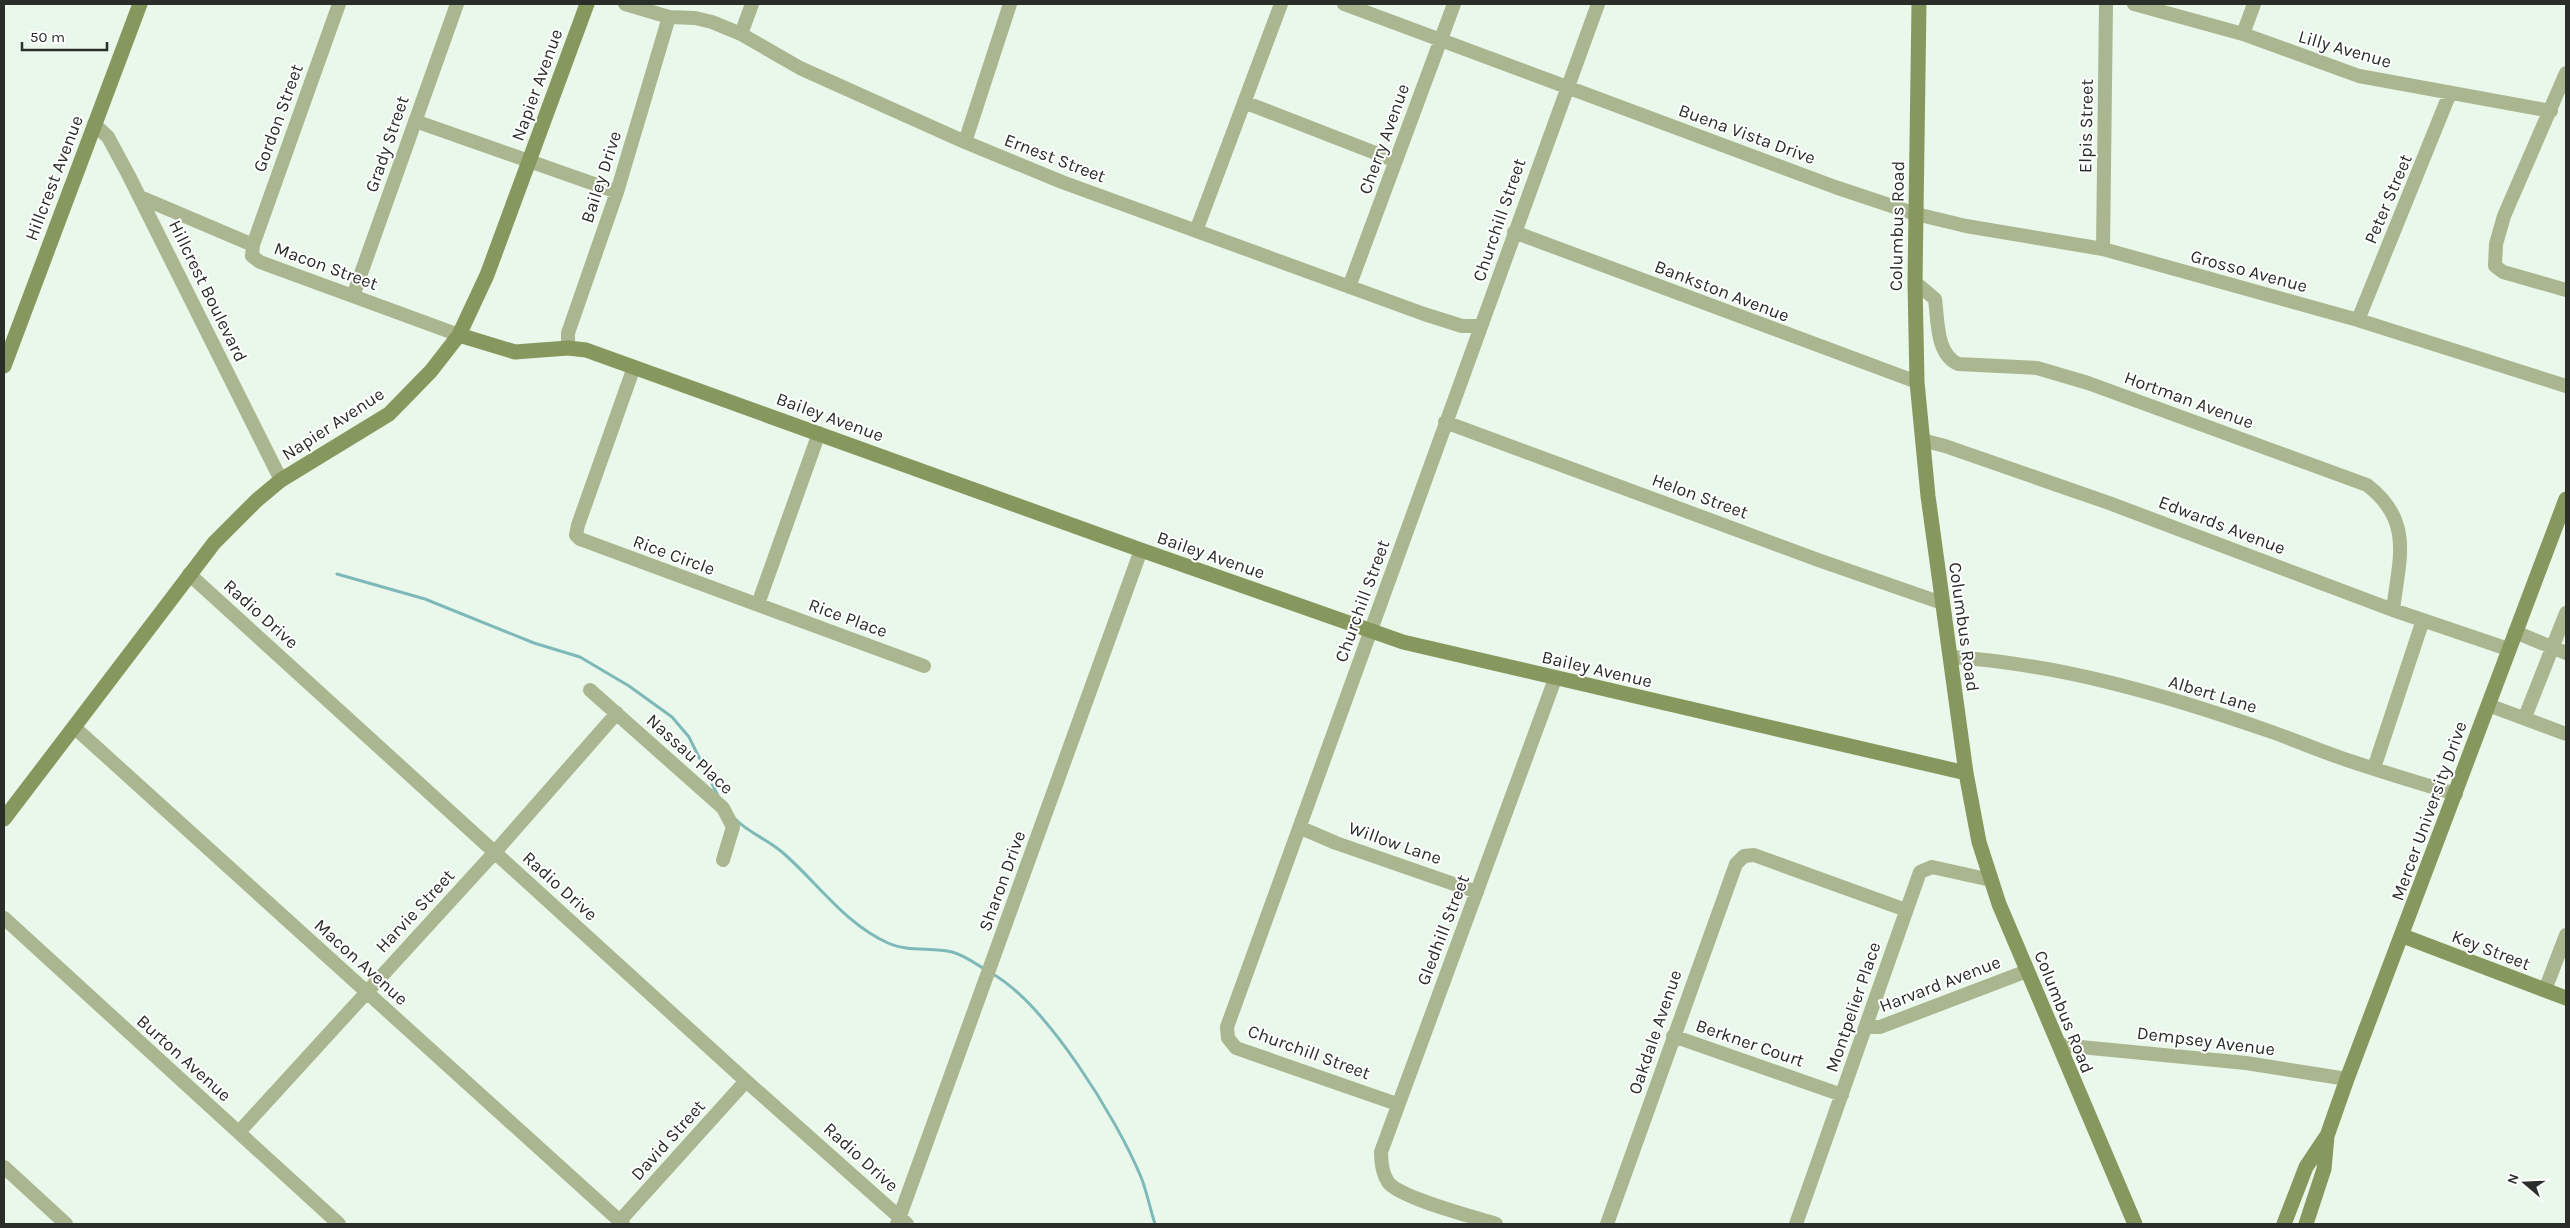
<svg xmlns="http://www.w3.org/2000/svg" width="2570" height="1228" viewBox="0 0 2570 1228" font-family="Karla,sans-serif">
  <rect width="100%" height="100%" fill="#e9f8ea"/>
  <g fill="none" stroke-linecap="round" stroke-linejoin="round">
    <path stroke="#7eb9ba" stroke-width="3" d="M337,574L425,599L534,643L580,657L629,686L672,717L689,737L718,796
      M735,819C749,833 767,839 782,852C817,882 845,924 888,943C908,952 932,947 952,952C964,955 976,964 986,970
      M991,973C1046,1003 1117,1119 1141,1177C1147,1192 1150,1209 1155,1224"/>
    <path stroke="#aab690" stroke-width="14" d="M339,4L253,245L252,256L260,262L459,335
      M625,4L669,17L695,18L712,22L741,34L800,68L965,142L1062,182L1424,314L1462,326H1481
      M1344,4L1835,187L1916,214L1966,226L2103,249L2358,320L2566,386
      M2134,4L2243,34L2359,76L2551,111
      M741,34L752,4
      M2243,34L2254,4
      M2566,73L2504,216L2496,244L2495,266L2503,272L2566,290
      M1244,102L1396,161
      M415,121L617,192
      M94,124L108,137L129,176L281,480
      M965,142L1010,4
      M140,197L253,245
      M1196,231L1281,4
      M1514,232L1917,382
      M2103,249L2106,4
      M1915,282L1935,299C1938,321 1936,354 1958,364L2037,368L2088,383L2367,485C2414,521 2399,559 2393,610
      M1349,287L1454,4
      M353,296L457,4
      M2358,320L2450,93
      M568,348V333L617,192L669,17
      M634,367L578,525L576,535L580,539L924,666
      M1445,422L1821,561L1942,603
      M1922,440L1945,446L2109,503L2393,610L2508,649
      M189,574L746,1081L907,1224
      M758,604L819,433
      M2515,632L2566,653
      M1951,657C2060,664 2166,695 2269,731C2295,740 2320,751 2347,760C2383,772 2419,783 2456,794
      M590,690L723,808L733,827L723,860
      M2488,705L2566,734
      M2525,717L2566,613
      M74,727L623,1224
      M2374,768L2423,620
      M1301,828L1336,843L1477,892
      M4,918L339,1224
      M2545,990L2566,935
      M1866,1027H1880L2027,971
      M1673,1036L1842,1095
      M2060,1045L2246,1063L2347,1079
      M1397,1104L1236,1048L1228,1038L1227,1027L1598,4
      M239,1132L495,852L617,713
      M4,1167L66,1224
      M617,1224L746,1081
      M897,1224L1141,550
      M1496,1224C1475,1217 1399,1198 1388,1182C1382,1173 1381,1162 1381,1152L1555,679
      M1607,1224L1736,864L1744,856L1754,855L1906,910
      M1796,1224L1920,872L1932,867L1991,880"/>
    <path stroke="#87985e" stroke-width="15" d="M1919,4L1915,282L1917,382L1928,496L1966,773L1979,842L1999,904L2135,1224
      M459,335L515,352L568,348L586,350L1141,550L1403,642L1966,773
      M4,366L140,4
      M4,819L214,543L257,500L281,480L389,414L431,371L459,335L487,275L587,4
      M2403,936L2566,998
      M2284,1224L2306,1167L2326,1137
      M2306,1224L2324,1169L2327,1136L2347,1079L2566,499"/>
  </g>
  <g text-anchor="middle" stroke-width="4" stroke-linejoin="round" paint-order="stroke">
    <g font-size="18" fill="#292e29" stroke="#fff">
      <text transform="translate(2345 49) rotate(16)" y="6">Lilly Avenue</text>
      <text transform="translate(537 85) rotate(-70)" y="6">Napier Avenue</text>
      <text transform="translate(278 118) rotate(-70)" y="6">Gordon Street</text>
      <text transform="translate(2086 126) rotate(-89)" y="6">Elpis Street</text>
      <text transform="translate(1747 134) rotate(20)" y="6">Buena Vista Drive</text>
      <text transform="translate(1384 139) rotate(-70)" y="6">Cherry Avenue</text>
      <text transform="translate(387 144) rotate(-71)" y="6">Grady Street</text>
      <text transform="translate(1055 158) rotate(21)" y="6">Ernest Street</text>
      <text transform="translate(601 177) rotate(-72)" y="6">Bailey Drive</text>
      <text transform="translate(54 178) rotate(-69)" y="6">Hillcrest Avenue</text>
      <text transform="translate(2388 199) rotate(-67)" y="6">Peter Street</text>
      <text transform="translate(1499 220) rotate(-71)" y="6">Churchill Street</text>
      <text transform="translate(1897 226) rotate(-89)" y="6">Columbus Road</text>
      <text transform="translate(326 266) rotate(20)" y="6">Macon Street</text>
      <text transform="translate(2249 271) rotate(15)" y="6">Grosso Avenue</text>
      <text transform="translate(208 291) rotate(64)" y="6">Hillcrest Boulevard</text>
      <text transform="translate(1722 291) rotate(21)" y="6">Bankston Avenue</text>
      <text transform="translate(2189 400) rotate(20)" y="6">Hortman Avenue</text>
      <text transform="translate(830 417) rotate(20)" y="6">Bailey Avenue</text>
      <text transform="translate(333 424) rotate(-33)" y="6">Napier Avenue</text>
      <text transform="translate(1700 496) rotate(20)" y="6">Helon Street</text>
      <text transform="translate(2222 525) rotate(21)" y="6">Edwards Avenue</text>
      <text transform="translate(674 555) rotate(20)" y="6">Rice Circle</text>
      <text transform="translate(1211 555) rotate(19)" y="6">Bailey Avenue</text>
      <text transform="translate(1362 601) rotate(-70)" y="6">Churchill Street</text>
      <text transform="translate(261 614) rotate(42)" y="6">Radio Drive</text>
      <text transform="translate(848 618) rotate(20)" y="6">Rice Place</text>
      <text transform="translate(1964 627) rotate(82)" y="6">Columbus Road</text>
      <text transform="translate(1597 669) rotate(13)" y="6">Bailey Avenue</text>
      <text transform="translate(2213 694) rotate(17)" y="6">Albert Lane</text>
      <text transform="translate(690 754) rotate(42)" y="6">Nassau Place</text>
      <text transform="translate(2429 811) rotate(-70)" y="6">Mercer University Drive</text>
      <text transform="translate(1395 843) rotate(19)" y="6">Willow Lane</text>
      <text transform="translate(1002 881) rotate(-70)" y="6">Sharon Drive</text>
      <text transform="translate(560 886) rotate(42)" y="6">Radio Drive</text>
      <text transform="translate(415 911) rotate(-47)" y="6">Harvie Street</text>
      <text transform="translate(1443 930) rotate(-69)" y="6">Gledhill Street</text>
      <text transform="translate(2491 950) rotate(21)" y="6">Key Street</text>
      <text transform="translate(361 962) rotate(42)" y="6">Macon Avenue</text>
      <text transform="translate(1940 984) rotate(-21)" y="6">Harvard Avenue</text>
      <text transform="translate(1853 1007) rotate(-71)" y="6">Montpelier Place</text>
      <text transform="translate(2064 1012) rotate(68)" y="6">Columbus Road</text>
      <text transform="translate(1655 1032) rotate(-71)" y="6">Oakdale Avenue</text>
      <text transform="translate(2206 1041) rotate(7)" y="6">Dempsey Avenue</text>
      <text transform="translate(1750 1043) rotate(19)" y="6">Berkner Court</text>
      <text transform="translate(1309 1052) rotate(20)" y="6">Churchill Street</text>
      <text transform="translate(184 1058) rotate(42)" y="6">Burton Avenue</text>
      <text transform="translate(668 1140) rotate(-48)" y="6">David Street</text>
      <text transform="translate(861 1157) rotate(42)" y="6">Radio Drive</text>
    </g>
  </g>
  <rect width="2570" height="1228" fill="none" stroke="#292e29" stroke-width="10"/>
  <g transform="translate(2525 1183) rotate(289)" stroke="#ffffff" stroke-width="4" paint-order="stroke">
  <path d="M0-4L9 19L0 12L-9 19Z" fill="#292e29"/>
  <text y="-8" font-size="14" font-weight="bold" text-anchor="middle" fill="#292e29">N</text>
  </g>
  <path d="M22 42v8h85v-8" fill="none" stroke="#292e29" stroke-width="2.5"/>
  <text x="30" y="42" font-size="15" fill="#292e29" stroke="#ffffff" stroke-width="4" paint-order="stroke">50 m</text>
</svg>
